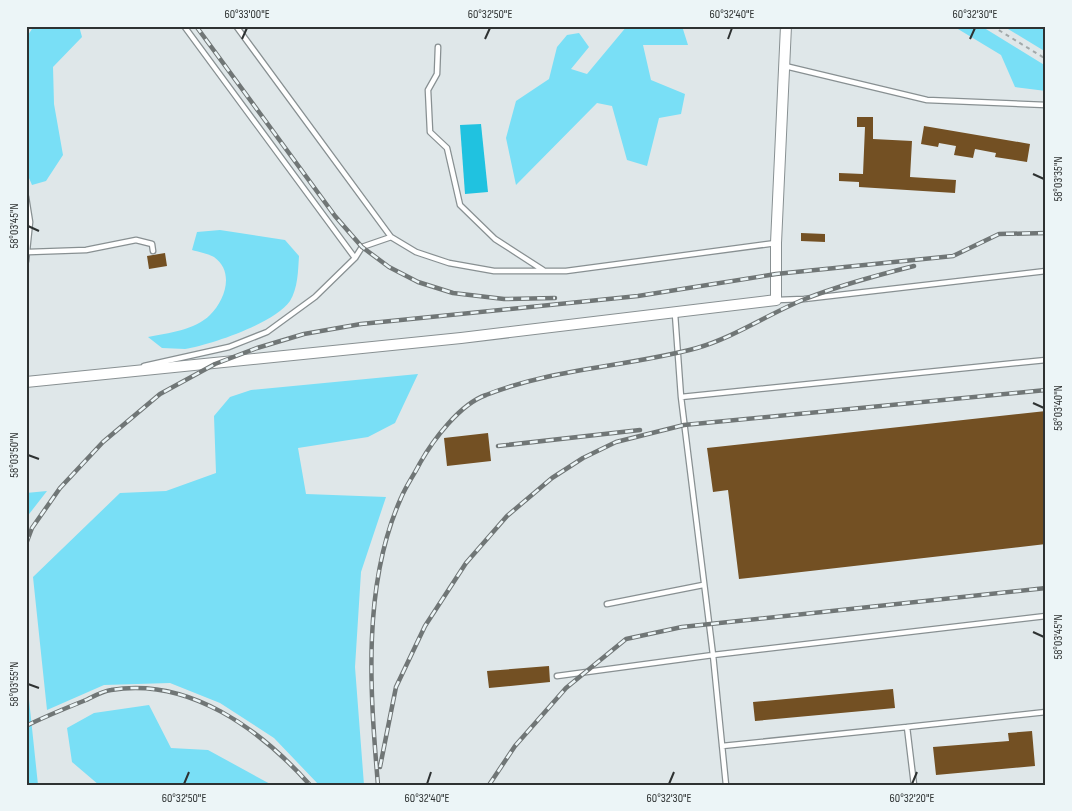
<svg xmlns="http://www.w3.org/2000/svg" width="1072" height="811" viewBox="0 0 1072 811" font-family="'Sofia Sans Condensed',sans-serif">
  <rect width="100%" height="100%" fill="#dfe7e9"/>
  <path fill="#79dff6" d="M37,26H79L82,37L53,67L54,104L63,155L46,181L32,185L26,171V38L32,29Z
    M627,26H682L688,45H643L651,80L685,94L681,114L659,118L647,166L627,160L612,106L597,103L516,185L506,138L516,101L549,79L557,47L567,35L579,33L589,47L571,69L587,74Z
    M953,26H981L1046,66V91L1015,87L1001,55Z
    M1003,26H1046V52Z
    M220,230L285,240L299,256C298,271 298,288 290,301C275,323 210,345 185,349C178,349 169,348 162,348L148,337C168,333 195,330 210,315C225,300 235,272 214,257C209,254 199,252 192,250L197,232Z
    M418,374L395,423L368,437L298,448L306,494L386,497L361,572L355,667L364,785H319L274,738L220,703L170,683L104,685L47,710L33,577L120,493L166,491L216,473L214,416L230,397L251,390Z
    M47,491L26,518V493Z
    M26,671L38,785H26Z
    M149,705L171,748L208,750L272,785H99L72,762L67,728L94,713Z"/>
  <path fill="#20c2e0" d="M481,124L488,192L465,194L460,125Z"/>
  <path fill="#735023" d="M857,117H873V139L912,141L910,177L956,180L955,193L859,187V182L839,181V173L863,174L865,127H857Z
    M924,126L1030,144L1027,162L995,157L996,153L975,149L973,158L954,155L956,146L939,143L938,147L921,144Z
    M801,233L825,234V242L801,241Z
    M165,253L167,266L149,269L147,256Z
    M1046,411V544L739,579L728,490L713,492L707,448Z
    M488,433L491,461L447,466L444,438Z
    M549,666L550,682L489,688L487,671Z
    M893,689L895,708L755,721L753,702Z
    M1032,731L1035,766L936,775L933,747L1009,741L1008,733Z"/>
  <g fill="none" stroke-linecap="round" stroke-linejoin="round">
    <g stroke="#889092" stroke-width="7">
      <path id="service" d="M184,26L355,258
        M236,26L391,237L416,252L449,263L494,271H566L776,243
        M438,47L437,74L428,90L430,132L447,148L460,205L495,239L543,270
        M785,66L927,100L1046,105
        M26,197L30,222L26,261
        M29,252L86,250L136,240L152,244L153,251
        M777,300L804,299L1046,271
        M675,314L681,397
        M144,366L229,347L267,332L315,297L355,258L362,247L391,237
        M607,604L703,585
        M557,676L713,655L1046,616
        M722,746L907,727
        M726,785L713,655L681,397L1046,360
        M914,785L907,727L1046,712"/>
    </g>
    <g stroke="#889092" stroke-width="12">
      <path id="tertiary" d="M26,382L461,338L776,300V243L786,26"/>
    </g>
    <path stroke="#a2a9aa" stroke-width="2" stroke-dasharray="4 4" stroke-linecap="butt" d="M992,26L1046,59"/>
    <use href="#service" stroke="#fff" stroke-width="4.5"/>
    <use href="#tertiary" stroke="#fff" stroke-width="10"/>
    <g stroke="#707676" stroke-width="4.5">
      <path id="rail" d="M196,26L335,216L362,247L389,267L418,282L453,293L504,299L555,298
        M498,446L640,430
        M26,544L32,528L60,488L103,442L160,394L215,364L257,348L304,334L361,324L638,296L776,274L953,256L999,234L1046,233
        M26,726C46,716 66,708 86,700C94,696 103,691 111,690C189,677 260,729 310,785
        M380,767L396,687L425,626L466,563L507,516L552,478L583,458L616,442L684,425L1046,390
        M378,785C370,692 362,585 401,498C406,486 414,475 420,463C433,440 460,404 486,395C554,368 627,367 697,348C735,337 768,314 805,299C840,285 878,275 914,266
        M489,785L515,746L566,688L626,639L682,627L1046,588"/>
    </g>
    <use href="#rail" stroke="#ecf5f7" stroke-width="2.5" stroke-dasharray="8" stroke-linecap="butt"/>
  </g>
  <path fill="none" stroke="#2e3232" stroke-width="2" d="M242,39L247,28M485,39L490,28M728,39L732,28M970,39L975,28M1033,174L1044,179M28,226L39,231M1033,403L1044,408M28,455L39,459M1033,632L1044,637M28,684L39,688M184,784L189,772M427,784L431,772M669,784L674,772M912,784L917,772"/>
  <rect width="1072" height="811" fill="none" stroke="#ecf5f7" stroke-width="55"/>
  <rect x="28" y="28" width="1016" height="756" fill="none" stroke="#2e3232" stroke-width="2"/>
  <g font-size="12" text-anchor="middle" fill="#2e3232">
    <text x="247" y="18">60°33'00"E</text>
    <text x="490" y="18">60°32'50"E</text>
    <text x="732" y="18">60°32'40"E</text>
    <text x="975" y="18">60°32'30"E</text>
    <text transform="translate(1058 179) rotate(-90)" y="4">58°03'35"N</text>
    <text transform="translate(14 226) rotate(-90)" y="4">58°03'45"N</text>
    <text transform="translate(1058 408) rotate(-90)" y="4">58°03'40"N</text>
    <text transform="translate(14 455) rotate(-90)" y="4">58°03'50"N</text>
    <text transform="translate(1058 637) rotate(-90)" y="4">58°03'45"N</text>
    <text transform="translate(14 684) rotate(-90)" y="4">58°03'55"N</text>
    <text x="184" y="802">60°32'50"E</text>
    <text x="427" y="802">60°32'40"E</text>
    <text x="669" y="802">60°32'30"E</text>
    <text x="912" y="802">60°32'20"E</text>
  </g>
</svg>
